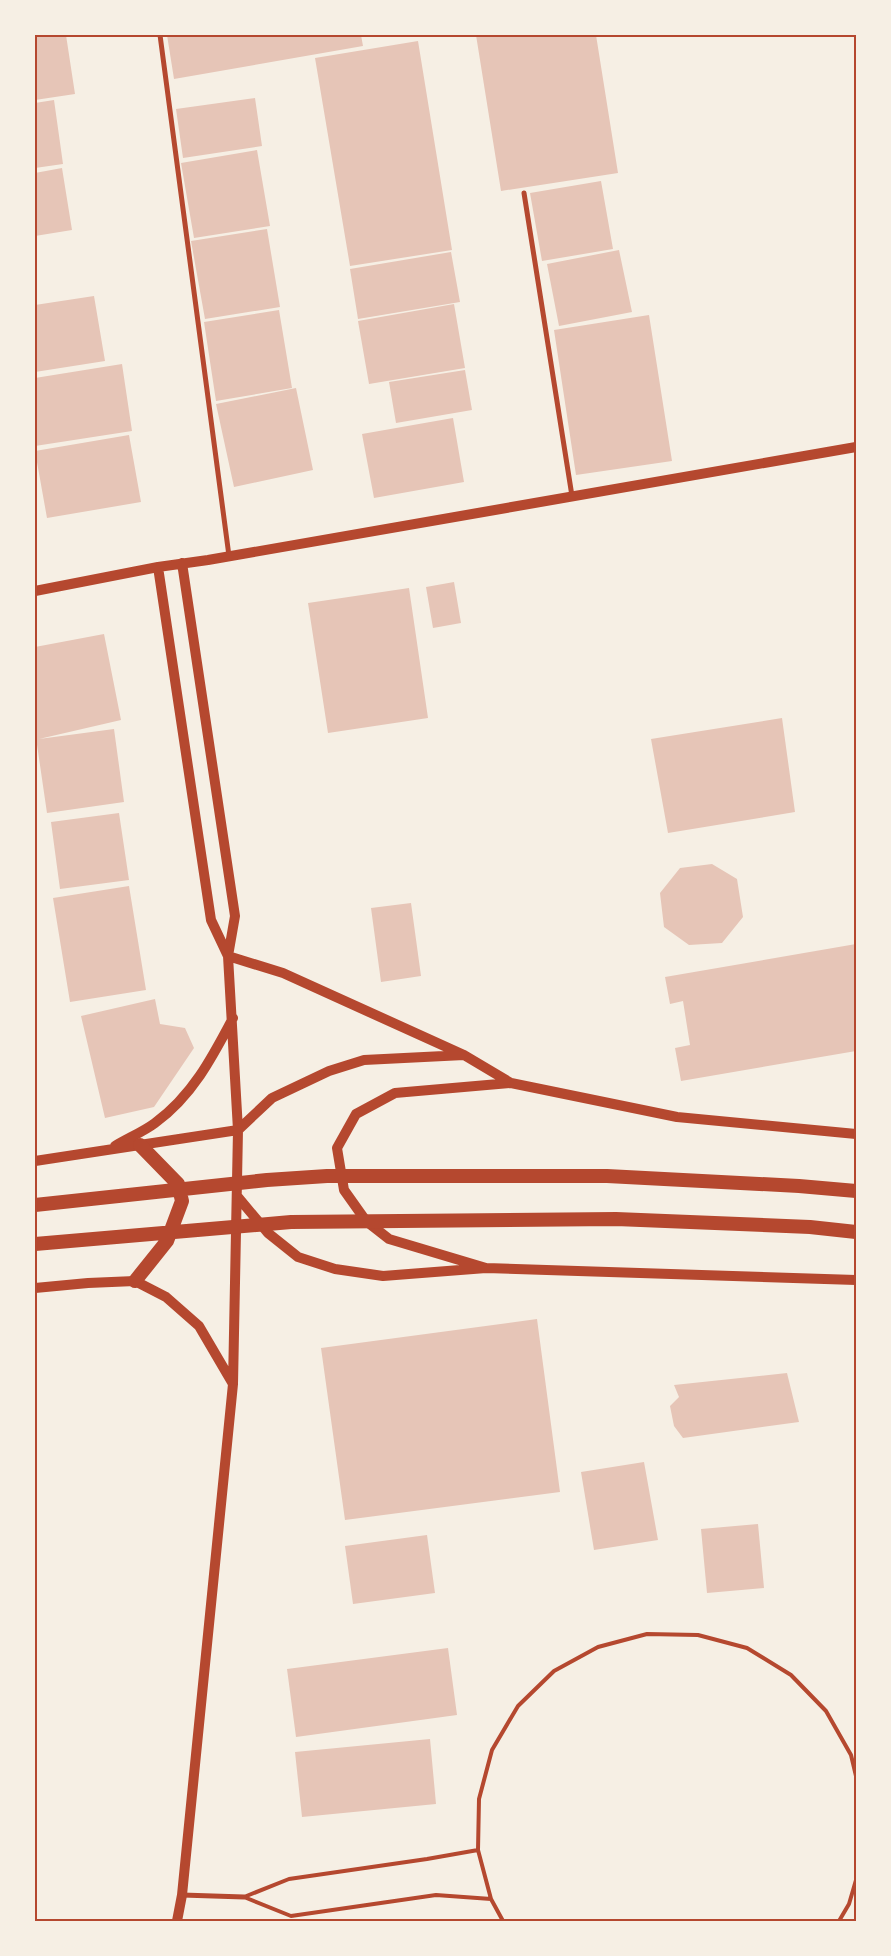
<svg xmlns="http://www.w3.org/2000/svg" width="891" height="1956" viewBox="0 0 891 1956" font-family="Mulish,sans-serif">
  <rect width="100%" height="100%" fill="#f6efe4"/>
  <path fill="#e6c5b7" d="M35,35H66L75,94L35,100Z
    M167,35H361L363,46L174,79Z
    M476,35H596L618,173L501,191Z
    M418,41L452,250L350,266L315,58Z
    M255,98L262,146L183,158L176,109Z
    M54,100L63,164L35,168V103Z
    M257,150L270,226L194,238L181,163Z
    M62,168L72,230L35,236V173Z
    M601,181L613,249L542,261L530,193Z
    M267,229L280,307L205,319L191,241Z
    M619,250L632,312L559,326L547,264Z
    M451,252L460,302L358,319L350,269Z
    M94,296L105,361L35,372V305Z
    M454,304L465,368L369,384L358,321Z
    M279,310L292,388L216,401L204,322Z
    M649,315L672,461L576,475L554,330Z
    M122,364L132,431L35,446V378Z
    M465,370L472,410L396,423L389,382Z
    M296,388L313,470L234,487L216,404Z
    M453,418L464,482L374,498L362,434Z
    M129,435L141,502L47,518L35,451Z
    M454,582L461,623L433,628L426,587Z
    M409,588L428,718L328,733L308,603Z
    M104,634L121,720L39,739L114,729L124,802L47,813L35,731V647Z
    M782,718L795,812L668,833L651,739Z
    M119,813L129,880L60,889L51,822Z
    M712,864L737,879L743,917L722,943L689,945L664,927L660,893L680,868Z
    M129,886L146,990L70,1002L53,898Z
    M411,903L421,976L381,982L371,908Z
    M856,944V1051L681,1081L675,1048L690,1045L683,1001L670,1004L665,977Z
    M155,999L160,1024L185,1028L194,1048L154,1107L105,1118L81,1016Z
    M537,1319L560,1492L345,1520L321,1348Z
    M787,1373L799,1422L683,1438L674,1426L670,1406L679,1397L674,1385Z
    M644,1462L658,1540L594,1550L581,1472Z
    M758,1524L764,1588L707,1593L701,1529Z
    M427,1535L435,1593L353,1604L345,1546Z
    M448,1648L457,1715L296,1737L287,1669Z
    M430,1739L436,1804L302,1817L295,1752Z"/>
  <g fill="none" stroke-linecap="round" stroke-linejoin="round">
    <path stroke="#b5482f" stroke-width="4" d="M244,1897L291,1916L436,1895L491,1899
      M244,1897L289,1879L427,1859L478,1850
      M503,1921L491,1899L478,1850L479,1799L492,1750L518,1706L554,1671L598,1647L647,1634L698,1635L747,1648L791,1675L826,1711L851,1755L856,1776
      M839,1921L849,1904L856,1880"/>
    <path stroke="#b5482f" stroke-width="5" d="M160,35L229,556
      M524,193L572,496
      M182,1895L244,1897"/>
    <path stroke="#b5482f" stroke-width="10" d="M158,567L211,920L228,956
      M35,591L158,567L208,560L856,447
      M228,956L283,973L464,1055L511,1083
      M115,1146C128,1138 143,1132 155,1123C192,1096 212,1058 233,1018
      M35,1161L238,1130L272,1098L329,1071L364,1060L464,1055
      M237,1196L268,1233L298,1257L335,1269L383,1276L486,1268L856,1280
      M486,1268L389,1239L366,1221L344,1190L337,1148L356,1114L395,1093L511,1083L677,1117L856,1134
      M35,1288L88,1283L135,1281L166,1297L199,1326L233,1384
      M177,1921L182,1895L233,1384L238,1130L228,956L235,916L182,563"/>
    <path stroke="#b5482f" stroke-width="14" d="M35,1205L267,1180L327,1176H607L799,1186L856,1191
      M35,1244L291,1222L616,1219L810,1227L856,1232
      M135,1281L167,1241L182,1201L178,1184L140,1145"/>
  </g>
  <rect width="891" height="1956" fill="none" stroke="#f6efe4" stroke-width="72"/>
  <rect x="36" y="36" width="819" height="1884" fill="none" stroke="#b5482f" stroke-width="2"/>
</svg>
